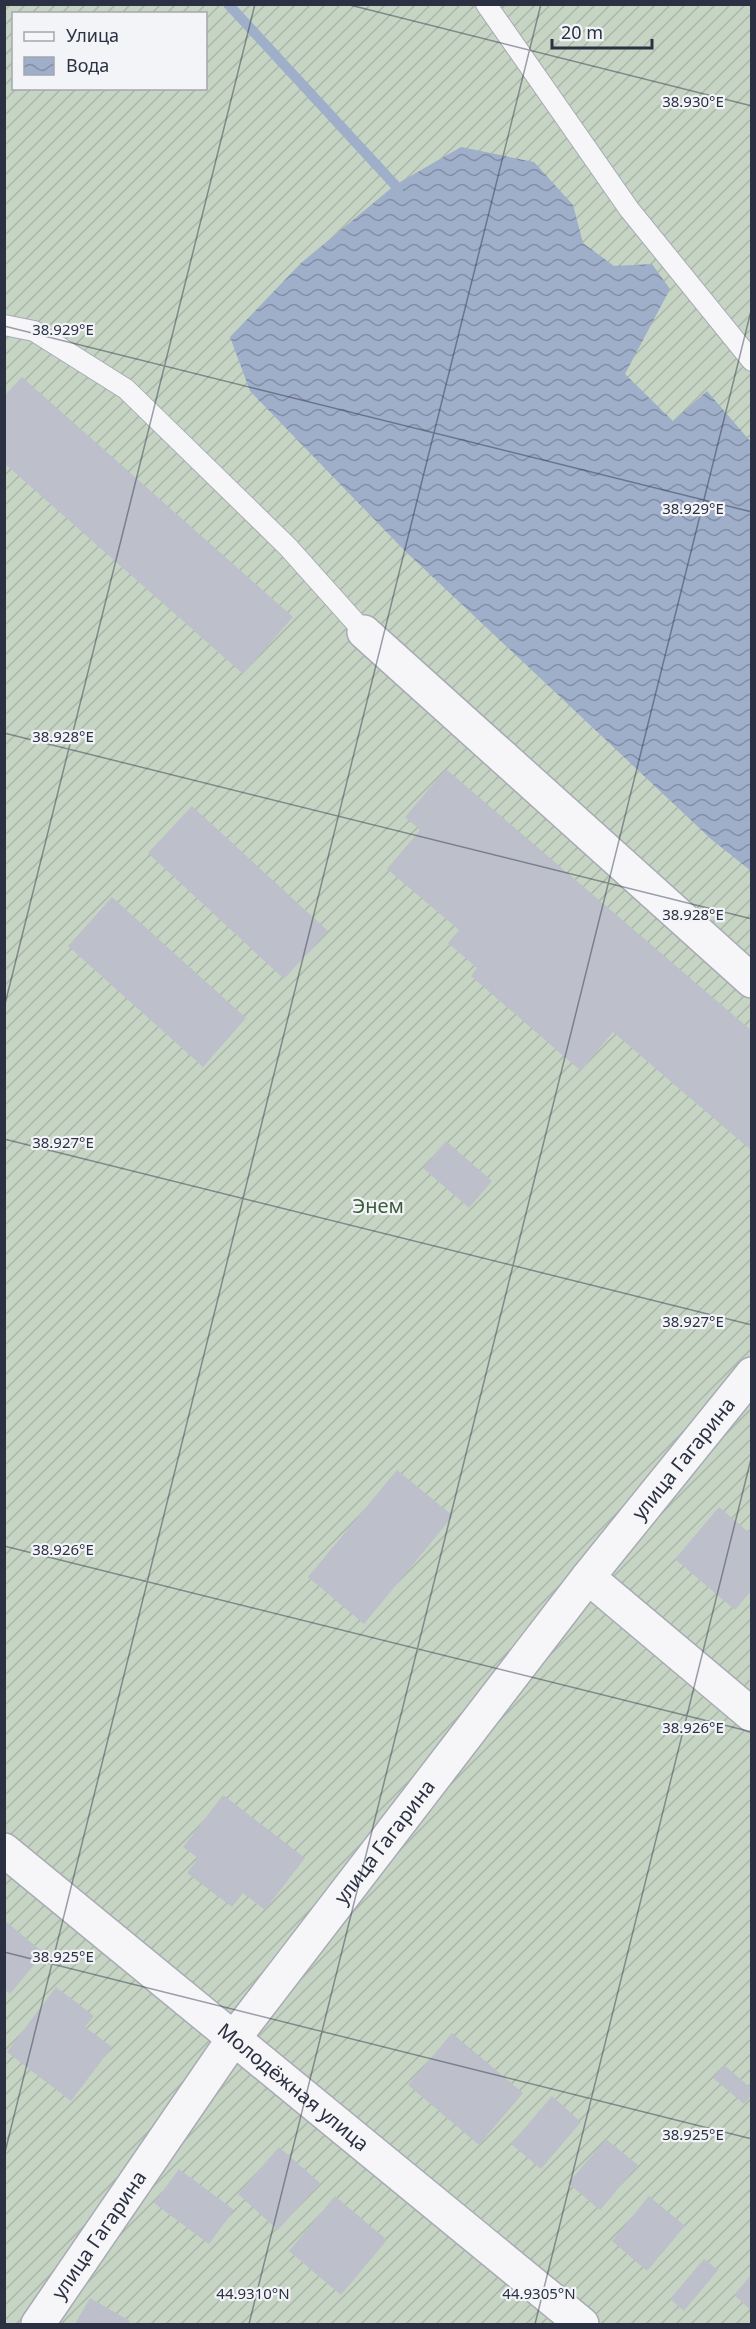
<svg xmlns="http://www.w3.org/2000/svg" width="756" height="2329" viewBox="0 0 756 2329" font-family="'Noto Sans',sans-serif">
  <defs>
    <pattern id="garden-furrows" width="10" height="10" patternUnits="userSpaceOnUse" patternTransform="scale(1.5)"><rect width="10" height="10" fill="#c6d4c4"/><path d="M-1 1l2-2M0 10L10 0M9 11l2-2" fill="none" stroke="#aab6aa"/></pattern>
    <pattern id="water-waves" width="16" height="10" patternUnits="userSpaceOnUse" patternTransform="scale(1.5)"><rect width="16" height="10" fill="#9faec9"/><path d="M0 5q4-4 8 0t8 0" fill="none" stroke="#828ea5"/></pattern>
  </defs>
  <rect width="100%" height="100%" fill="#e3e5eb"/>
  <path fill="url(#garden-furrows)" fill-rule="evenodd" d="M5,5H751V2324H5ZM14,14H206V88H14Z"/>
  <path fill="url(#water-waves)" d="M461,147L534,162L573,205L583,243L614,266L652,264L670,289L625,374L673,421L707,391L751,442V871L711,839L403,549L250,391L230,337L301,263L395,185Z"/>
  <g fill="none" stroke-linecap="round" stroke-linejoin="round">
    <path stroke="#9faec9" stroke-width="10" d="M228,4L395,185L401,198"/>
  </g>
  <path fill="#bdc0ca" d="M22,377L293,617L243,674L4,463V396Z
    M446,769L752,1031V1151L613,1032L581,1071L471,976L477,968L448,943L459,930L387,869L420,830L405,817Z
    M192,806L328,931L284,979L148,853Z
    M112,897L246,1018L203,1067L68,946Z
    M446,1141L492,1181L469,1208L423,1168Z
    M397,1470L453,1516L364,1624L308,1577Z
    M719,1507L752,1535V1590L735,1610L675,1559Z
    M223,1795L305,1858L265,1910L243,1893L232,1907L187,1873L198,1858L183,1847Z
    M4,1920L44,1953L10,1994L4,1989Z
    M56,1987L94,2016L85,2027L112,2047L71,2101L7,2052Z
    M452,2033L523,2093L479,2145L408,2085Z
    M724,2065L752,2089V2095L744,2104L713,2078Z
    M552,2096L581,2122L541,2169L511,2144Z
    M606,2139L638,2165L600,2210L568,2183Z
    M279,2147L320,2183L278,2230L238,2194Z
    M179,2169L234,2210L209,2244L154,2203Z
    M335,2196L387,2240L341,2295L289,2251Z
    M649,2196L685,2226L647,2271L612,2241Z
    M704,2259L718,2270L684,2311L670,2299Z
    M752,2274V2311L734,2295Z
    M90,2298L130,2321L128,2324H75Z"/>
  <g fill="none" stroke-linecap="round" stroke-linejoin="round">
    <g stroke="#a8abb5" stroke-width="22">
      <path id="lane" d="M486,4L629,209L752,361
        M4,325L34,331L126,389L288,547L364,632"/>
    </g>
    <g stroke="#a8abb5" stroke-width="36">
      <g id="street">
        <path d="M364,632L752,981"/>
        <path d="M588,1577L752,1715"/>
        <path id="s1" d="M4,1850L582,2324"/>
        <path id="s2" d="M38,2324L234,2038L588,1577L752,1374"/>
      </g>
    </g>
    <use href="#lane" stroke="#f6f6f9" stroke-width="20"/>
    <use href="#street" stroke="#f6f6f9" stroke-width="33"/>
  </g>
  <path fill="none" stroke="#2b3142" stroke-width="1.5" stroke-opacity="0.45" d="M346,4L752,106M4,326L752,512M4,733L752,919M4,1008L255,4M4,1139L752,1325M4,1546L752,1732M4,1952L752,2139M4,2156L541,4M249,2324L752,307M535,2324L752,1455"/>
  <g text-anchor="middle" stroke-width="4.5" stroke-linejoin="round" paint-order="stroke">
    <g font-size="20" fill="#3b5e39" stroke="#f3f4f8">
      <text x="378" y="1213">Энем</text>
    </g>
    <g font-size="20" fill="#2b3142" stroke="#f3f4f8">
      <text dy="7" stroke="none"><textPath href="#s2" startOffset="1080">улица Гагарина</textPath></text>
      <text dy="7" stroke="none"><textPath href="#s2" startOffset="594">улица Гагарина</textPath></text>
      <text dy="7" stroke="none"><textPath href="#s1" startOffset="374">Молодёжная улица</textPath></text>
      <text dy="7" stroke="none"><textPath href="#s2" startOffset="108">улица Гагарина</textPath></text>
    </g>
  </g>
  <g font-size="15" text-anchor="middle" fill="#2b3142" stroke="#f3f4f8" stroke-width="4.5" stroke-linejoin="round" paint-order="stroke">
    <text x="693" y="107">38.930°E</text>
    <text x="63" y="335">38.929°E</text>
    <text x="693" y="514">38.929°E</text>
    <text x="63" y="742">38.928°E</text>
    <text x="693" y="920">38.928°E</text>
    <text x="63" y="1148">38.927°E</text>
    <text x="693" y="1327">38.927°E</text>
    <text x="63" y="1555">38.926°E</text>
    <text x="693" y="1733">38.926°E</text>
    <text x="63" y="1962">38.925°E</text>
    <text x="693" y="2140">38.925°E</text>
    <text x="253" y="2299">44.9310°N</text>
    <text x="539" y="2299">44.9305°N</text>
  </g>
  <rect width="756" height="2329" fill="none" stroke="#2b3142" stroke-width="12"/>
  <rect x="12" y="12" width="195" height="78" fill="#f3f4f8" stroke="#a3a6af" stroke-width="1.5"/>
  <rect x="24" y="32" width="30" height="9" fill="#f6f6f9" stroke="#a3a6af" stroke-width="1.5"/>
  <text x="66" y="42" font-size="18" fill="#2b3142">Улица</text>
  <rect x="24" y="57" width="30" height="18" fill="url(#water-waves)" stroke="#a3a6af" stroke-width="1.5"/>
  <text x="66" y="72" font-size="18" fill="#2b3142">Вода</text>
  <path d="M552 39v9h100v-9" fill="none" stroke="#2b3142" stroke-width="3"/>
  <text x="561" y="39" font-size="18" fill="#2b3142" stroke="#f3f4f8" stroke-width="4.5" paint-order="stroke">20 m</text>
</svg>
